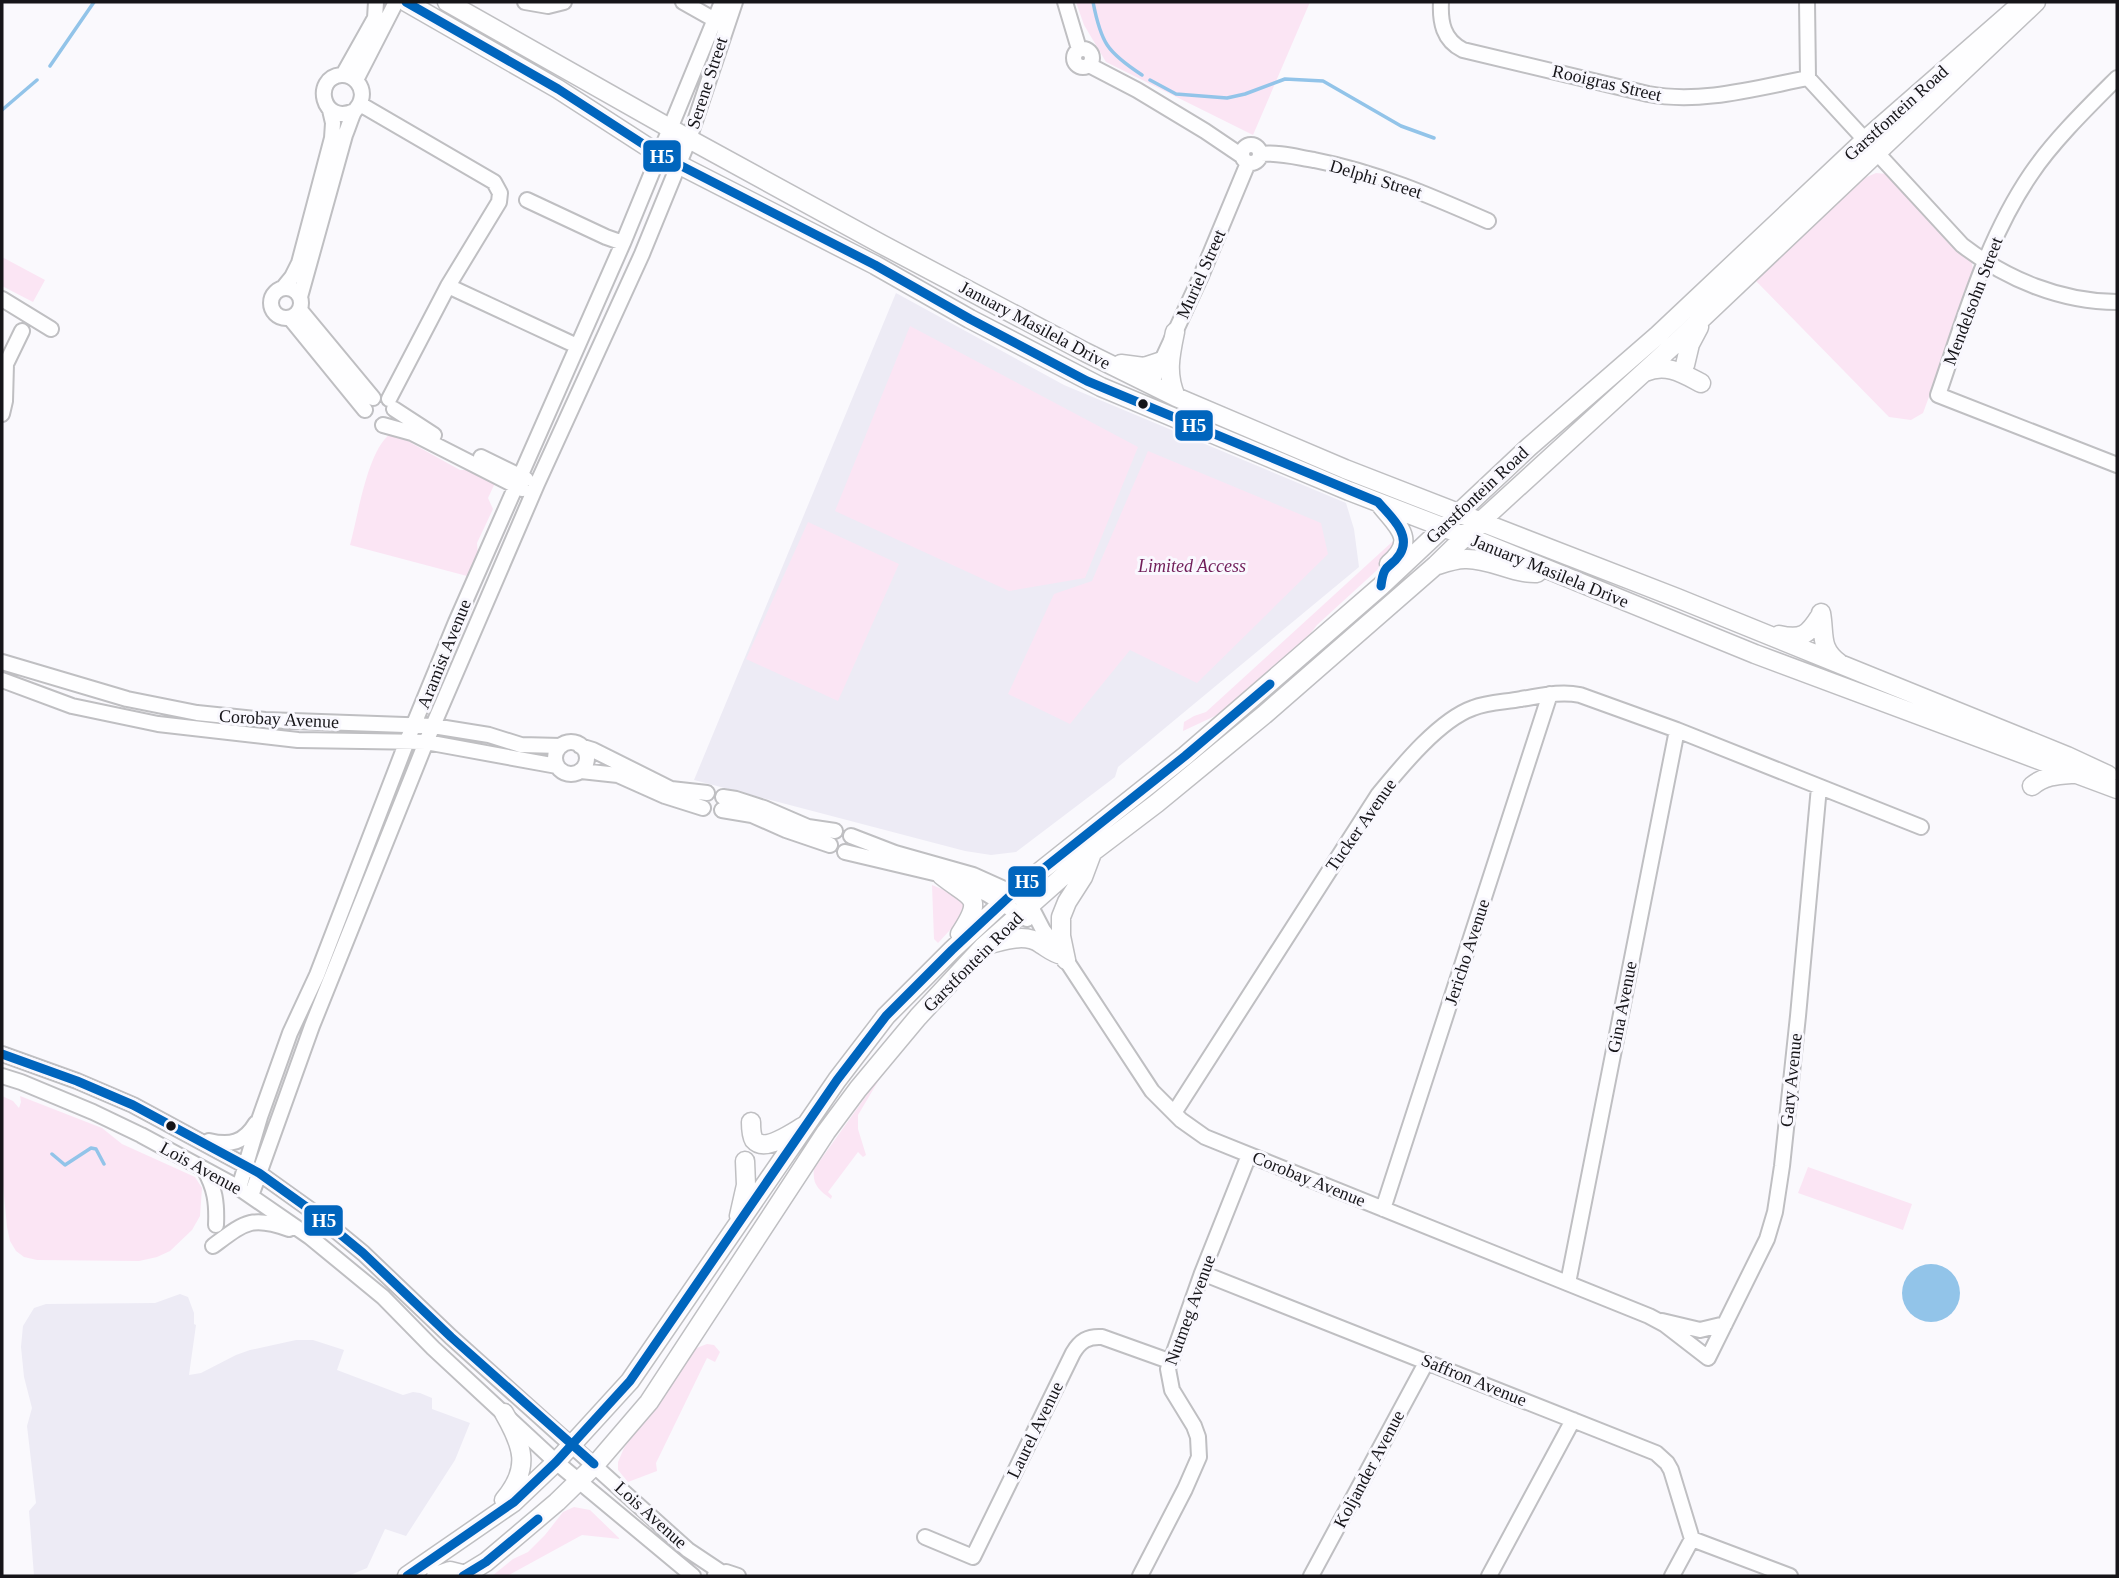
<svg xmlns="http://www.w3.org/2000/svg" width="2119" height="1578" viewBox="0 0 2119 1578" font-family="Georgia,serif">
  <rect width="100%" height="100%" fill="#faf9fd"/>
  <path fill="#edebf5" d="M896,293L1064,385L1346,503L1354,529L1359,567L1118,767L1115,777L1016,852L991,855L965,851L694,780Z
    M180,1294L188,1297L194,1313V1324L196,1325L189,1375L201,1373L236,1355L250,1350L296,1340H313L344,1350L337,1370L403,1395L413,1392L420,1393L432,1398V1409L470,1423L455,1460L406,1536L385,1529L367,1568L348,1576H34L29,1511L36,1503L27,1426L32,1408L24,1377L21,1347L23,1326L34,1308L46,1304L155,1303Z"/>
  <path fill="#fbe5f4" d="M1076,2H1310L1253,135L1106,62L1084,25Z
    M1876,173L1887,174L1897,182L1971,258L1974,275L1923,413L1911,420L1889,417L1756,281L1862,179Z
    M2,257L45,280L33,302L2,286Z
    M910,326L1138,447L1085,578L1009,591L835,511Z
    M389,435H400L413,444L460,470H473L495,483L488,498L493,509L477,543L478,555L467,576L350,545C358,516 367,453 389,435Z
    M1148,451L1321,523L1328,554L1197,683L1130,650L1070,724L1008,694L1054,594L1092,581Z
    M808,522L899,564L838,701L746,659Z
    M1399,540V550L1317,625L1300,647L1230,709L1183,731L1184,722L1194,716L1206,712L1392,542Z
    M932,885L959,896L965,905L963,916L938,943L934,939Z
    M886,1068L858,1115V1129L866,1155L863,1157L858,1152L828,1192L832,1196L831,1199C819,1190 812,1185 814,1169Z
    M2,1096L13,1101L19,1108L21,1102L20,1096L102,1128L122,1144L195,1177L202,1188L200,1216L192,1230L170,1251L157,1257L139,1261L37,1260L24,1257L16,1251L10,1241L7,1227L2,1175Z
    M1808,1167L1912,1204L1903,1230L1798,1193Z
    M707,1344L714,1345L720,1352L715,1362L707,1358L656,1463L657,1471L628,1482L618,1470V1462L624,1448L694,1349Z
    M574,1507L590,1510L620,1539L582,1535L507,1576H492L513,1559L528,1552L545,1535L563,1512Z"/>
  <path fill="#92c4e9" d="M1902 1293a29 29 0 1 1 58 0a29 29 0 1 1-58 0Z"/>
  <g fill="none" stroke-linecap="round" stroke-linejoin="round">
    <path stroke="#92c4e9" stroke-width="3.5" d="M1093,2C1101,43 1107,52 1142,75
      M50,66L94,2
      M1150,80L1176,94L1227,98L1245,94L1285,79L1323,81L1401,126L1434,138
      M2,110L37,80
      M52,1154L65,1165L91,1148L96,1149L104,1164"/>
    <g stroke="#bfbfc2" stroke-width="18">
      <path id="minor" d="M525,2L548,6L564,2
        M683,2L722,24
        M1065,2L1079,49
        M1441,2C1440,22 1443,40 1463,50L1648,94C1701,104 1756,88 1808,78
        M1807,2L1808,78L1962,245C2006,279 2061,302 2117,302
        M1074 58a9 9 0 1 1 18 0a9 9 0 1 1-18 0Z
        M1089,65L1137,90L1205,131L1242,156
        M343,75L375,18L376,2
        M2117,78C2089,106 2053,141 2031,174C1986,240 1964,320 1938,395L2117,465
        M356,80L396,2
        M360,104L494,182L500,193L499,202L448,286L389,399
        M1242 154a9 9 0 1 1 18 0a9 9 0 1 1-18 0Z
        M1260,154C1278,152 1296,157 1314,160C1376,172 1431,196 1488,221
        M527,200L606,237L623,243
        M448,286L577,346
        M271 303a15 15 0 1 1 30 0a15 15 0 1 1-30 0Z
        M283,288L292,277L299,263L332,138L333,123L330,110
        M300,297L345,135C348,128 350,121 353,114C355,109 360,106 361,100C365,87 354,74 341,75C312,78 322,126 354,111
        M2,299L51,329
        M300,310L373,398
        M290,318L365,410
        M1151,384L1201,276L1248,163
        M394,409L434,435
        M2,414L5,401L6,364L22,331
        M383,425L412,433L522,489
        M481,457L526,479
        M2,662L127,699L197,713L265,720L433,726L489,735L521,745L561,746
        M2,680L72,706L158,724L298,740L426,742L557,766
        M555 758a16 16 0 1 1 32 0a16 16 0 1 1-32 0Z
        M580,746L593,750L671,789L707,793
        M581,771L618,775L665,796L703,808
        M723,797L736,799L764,808L808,827L835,831
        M722,810L752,815L786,830L830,845
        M851,836L895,853L973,875L1013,893L1030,905L1043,930L1066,960L1152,1091L1181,1120L1205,1137L1649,1316L1664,1324L1708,1358L1767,1239L1775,1212L1782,1166L1798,1016L1819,787
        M845,852L934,873
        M953,879L987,894L1027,919
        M2,1054L77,1081L133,1105L259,1173L312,1211L363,1253L451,1337L688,1550L721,1572
        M2,1076L21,1082L93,1112L141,1135L239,1188L310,1237L383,1297L433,1348L556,1462L693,1576
        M1174,1113L1378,795C1401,767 1439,720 1473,708C1488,702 1506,702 1521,699C1541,696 1560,691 1580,695L1677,730L1921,827
        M209,1141C230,1146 244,1143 256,1123
        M204,1169C215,1188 217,1203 216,1225
        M239,1188L260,1117L290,1033L317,975L407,741L456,622L623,243L722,2
        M251,1196L312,1026L426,742L537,484L642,254L689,139L735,2
        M1383,1209L1550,694
        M213,1246C244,1223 251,1215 289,1229
        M1202,1273L1656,1453L1667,1463L1671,1470L1692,1539
        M1568,1283L1677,730
        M1662,1321L1700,1330L1725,1324
        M925,1537L973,1557L1073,1353C1080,1341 1088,1336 1102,1337L1169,1361
        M1692,1539L1790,1576
        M715,1575L726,1572L738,1576
        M1140,1576L1185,1489L1199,1457L1198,1437L1194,1426L1172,1390L1168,1369L1202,1273L1249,1155
        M1311,1576L1427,1361
        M1489,1576L1573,1420
        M1672,1576L1692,1539"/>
    </g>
    <g stroke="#bfbfc2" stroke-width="21">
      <path id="major" d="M406,2L558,89L660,155L875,265L970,319L1101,387L1349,491L1466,536L1755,654L2117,789
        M447,2L689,139L881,244L1085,352L1176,397L1345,469L1677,598L2067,756L2108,775
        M1175,332C1170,356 1166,374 1176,397
        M1121,364L1144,367L1162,361
        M1685,365L1690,344L1699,327
        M1645,372C1666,363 1682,373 1701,383
        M1380,504C1397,526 1418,539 1389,564
        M1438,565C1447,562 1456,559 1465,559C1490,558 1512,574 1537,573
        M1821,613C1825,635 1819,648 1839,663
        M1779,635C1802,640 1808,635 1820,616
        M2032,786C2044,776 2056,775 2071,774
        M941,875C970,899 986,894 960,934
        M990,944C1006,940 1026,933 1041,944C1049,949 1053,953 1062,955
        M1066,960L1061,936V917L1067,902L1083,877L1092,853
        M751,1122C751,1127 751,1135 754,1140C765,1153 793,1132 804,1126
        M739,1216L746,1185L745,1161
        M504,1500C531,1468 523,1446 504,1413
        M407,1576L514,1502L556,1462L630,1381L837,1080L886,1016L952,950L1013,893L1185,756L1381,586L1529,447L1658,335L1865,140L2023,2
        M436,1576L450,1571L466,1575
        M463,1576L486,1562L557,1502L595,1465L649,1402L826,1132L858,1089L918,1017L984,946L1078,863L1157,803L1264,715L1436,565L1481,521L1677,342L2036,2"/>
    </g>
    <use href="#minor" stroke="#fefeff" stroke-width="14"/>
    <use href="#major" stroke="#fefeff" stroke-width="18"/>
    <g stroke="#f9f8fe" stroke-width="14">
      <path id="bus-1" d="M406,2L558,89L660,155L875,265L970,319L1087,381L1378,502C1390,516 1412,534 1400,554C1390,570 1384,561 1381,586
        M2,1054L77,1081L133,1105L259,1173L312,1211L363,1253L451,1337L594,1464
        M407,1576L514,1502L556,1462L630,1381L837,1080L886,1016L952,950L1013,893L1185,756L1270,684
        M463,1576L486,1562L538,1519"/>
    </g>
    <use href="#bus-1" stroke="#0065bd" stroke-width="9"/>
  </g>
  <g fill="#161519" stroke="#f9f8fe" stroke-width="2.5">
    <circle cx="1143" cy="404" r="6"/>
    <circle cx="171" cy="1126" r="6"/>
  </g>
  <g text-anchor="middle" stroke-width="6" stroke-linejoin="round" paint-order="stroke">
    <g font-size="18" fill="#161519" stroke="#f9f8fe">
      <text transform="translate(707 83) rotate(-72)" y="6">Serene Street</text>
      <text transform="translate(1607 83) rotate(13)" y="6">Rooigras Street</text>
      <text transform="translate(1896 113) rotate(-42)" y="6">Garstfontein Road</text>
      <text transform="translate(1376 179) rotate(17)" y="6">Delphi Street</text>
      <text transform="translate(1201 274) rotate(-66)" y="6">Muriel Street</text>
      <text transform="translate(1973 301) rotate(-69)" y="6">Mendelsohn Street</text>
      <text transform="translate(1035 325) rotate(28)" y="6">January Masilela Drive</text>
      <text transform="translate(1477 495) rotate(-43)" y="6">Garstfontein Road</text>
      <text transform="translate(1550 571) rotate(22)" y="6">January Masilela Drive</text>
      <text transform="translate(444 654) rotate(-68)" y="6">Aramist Avenue</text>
      <text transform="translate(279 719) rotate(3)" y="6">Corobay Avenue</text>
      <text transform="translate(1361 825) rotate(-55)" y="6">Tucker Avenue</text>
      <text transform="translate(1467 952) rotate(-72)" y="6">Jericho Avenue</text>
      <text transform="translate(973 962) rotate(-45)" y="6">Garstfontein Road</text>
      <text transform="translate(1622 1007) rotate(-79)" y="6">Gina Avenue</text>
      <text transform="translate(1791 1080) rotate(-84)" y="6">Gary Avenue</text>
      <text transform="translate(201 1168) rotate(29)" y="6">Lois Avenue</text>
      <text transform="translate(1309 1179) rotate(22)" y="6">Corobay Avenue</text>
      <text transform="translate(1190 1310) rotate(-70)" y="6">Nutmeg Avenue</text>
      <text transform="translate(1474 1380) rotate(22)" y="6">Saffron Avenue</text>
      <text transform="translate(1035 1430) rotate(-64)" y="6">Laurel Avenue</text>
      <text transform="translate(1369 1469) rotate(-62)" y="6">Koljander Avenue</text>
      <text transform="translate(651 1515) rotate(42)" y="6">Lois Avenue</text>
    </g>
    <g font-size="18" font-style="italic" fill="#701d59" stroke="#f9f8fe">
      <text x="1192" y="572">Limited Access</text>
    </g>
  </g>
  <g stroke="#f9f8fe" stroke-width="2.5">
    <rect x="642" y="139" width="40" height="34" rx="7" fill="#0065bd"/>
    <rect x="1174" y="409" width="40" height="33" rx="7" fill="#0065bd"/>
    <rect x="1007" y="865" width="40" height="33" rx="7" fill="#0065bd"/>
    <rect x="303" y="1204" width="41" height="33" rx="7" fill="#0065bd"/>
  </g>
  <g font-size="19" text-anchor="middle" font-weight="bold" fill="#fff">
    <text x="662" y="163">H5</text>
    <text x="1194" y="432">H5</text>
    <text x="1027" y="888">H5</text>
    <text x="324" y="1227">H5</text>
  </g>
  <rect width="2119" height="1578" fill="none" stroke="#161519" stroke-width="7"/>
</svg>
